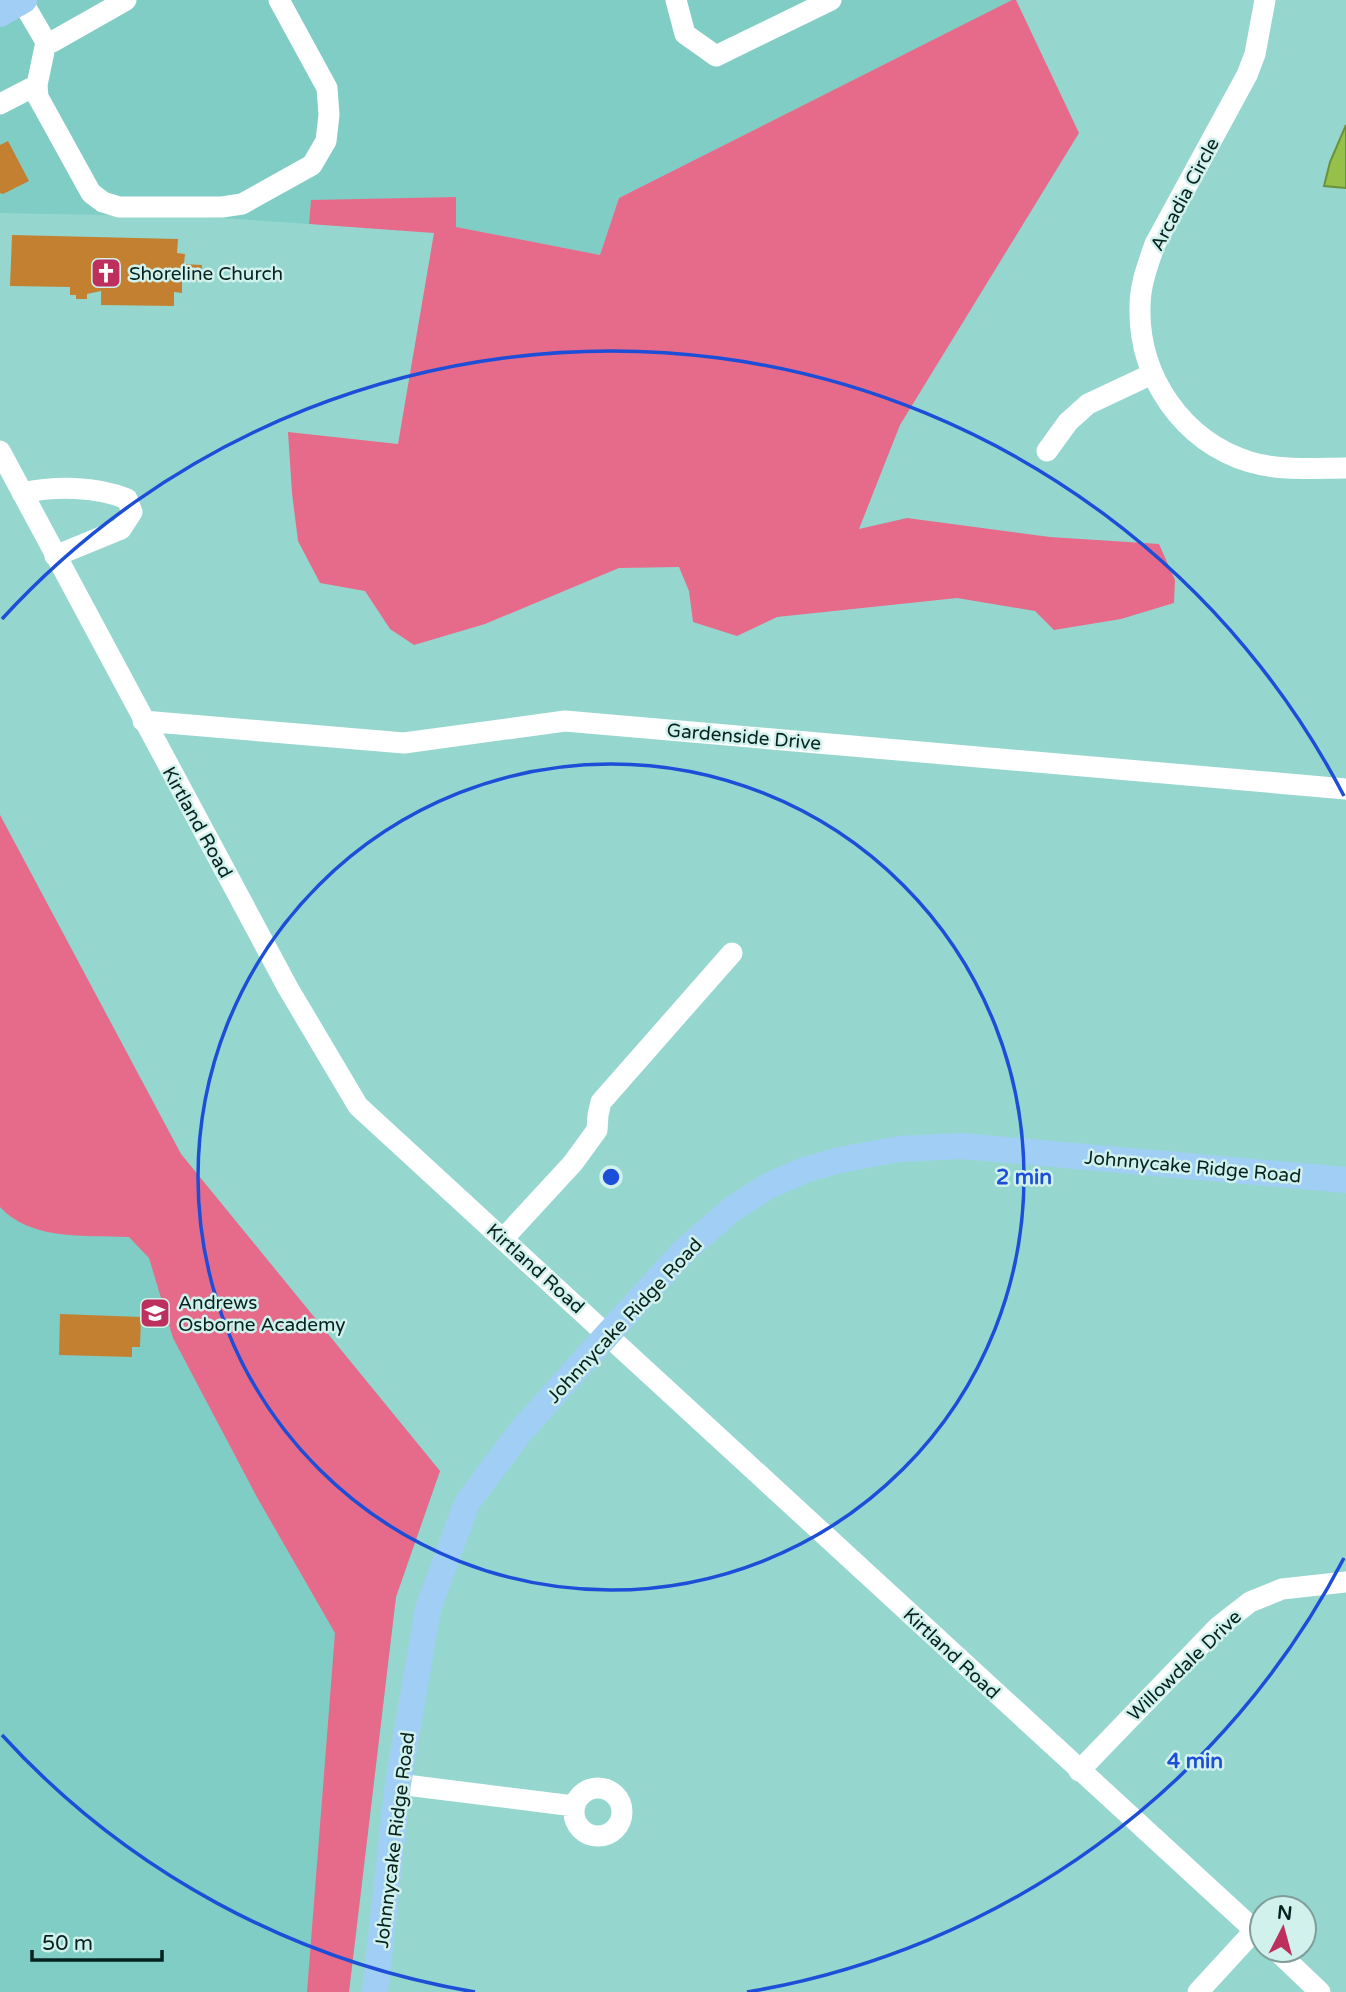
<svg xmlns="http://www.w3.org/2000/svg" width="1346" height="1992" viewBox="0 0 1346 1992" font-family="'Varela Round',sans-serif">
  <rect width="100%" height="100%" fill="#95d7cf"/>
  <path fill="#7fcdc4" d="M29,0H1012L619,198L600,255L455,227V197L311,201L309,224L208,217L0,213V16Z
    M0,815L181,1154L440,1471L396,1597L349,1992H0Z"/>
  <path fill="#e66b8a" d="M1012,0H1016L1079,133L900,425L859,529L907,518L1050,537L1159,544L1175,580L1174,603L1121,619L1054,630L1035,611L957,598L777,617L737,636L693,622L689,591L679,567L619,568L485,624L414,645L390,629L365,591L320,583L298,541L292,493L288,432L398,444L434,233L309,224L311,200L456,197V227L600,255L619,198Z
    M0,815L181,1154L440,1471L396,1597L349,1992H307L335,1633L258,1499L173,1338L149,1258L129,1237C86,1235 31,1241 0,1207Z"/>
  <path fill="#96c049" stroke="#6a913c" stroke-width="2" d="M1346,125V188L1324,186L1330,162Z"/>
  <path fill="#c38031" d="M8,141L29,181L3,194L0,193V145Z
    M12,235L178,239L177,253L185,254L184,264L202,265L201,281H182V293L174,292V306L101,305V291L87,294V299H76V295H70V287L10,286Z
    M60,1314L141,1317L140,1347H132V1357L59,1355Z"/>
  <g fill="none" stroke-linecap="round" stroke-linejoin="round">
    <path stroke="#fff" stroke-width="21" d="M676,0L685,34L716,56L831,0
      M1265,0L1255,54L1247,75L1155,244C1148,264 1140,285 1140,306C1138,376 1182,441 1250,462C1280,471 1314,468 1346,468
      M22,1L46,42H52L126,0
      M46,42L37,85L38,97L91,193L103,202L119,207H222L242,204L312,165L326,141L329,115L327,88L279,0
      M0,104L37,85
      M0,451L288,988L358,1106L1262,1937
      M1047,451L1068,422L1088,404L1152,374
      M22,493C55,486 96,486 127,499L132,512L121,529L55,556
      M143,721L404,743L565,721L1346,789
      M503,1239L573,1163L597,1130L598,1115L601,1102L732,953
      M1079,1771L1218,1627L1250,1602L1282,1589L1346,1582
      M398,1784L574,1806
      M574 1812a24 24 0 1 1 48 0a24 24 0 1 1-48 0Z
      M1276,1950L1320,1992
      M1198,1992L1255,1930"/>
    <path stroke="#a1cef5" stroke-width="26" d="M0,14L24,0
      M375,1992L398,1784L428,1609L467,1503L521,1431L608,1334L685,1250L731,1210L768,1186L805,1170L840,1160L899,1149L962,1146L1346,1180"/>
  </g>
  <g fill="none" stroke="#1d4ed8" stroke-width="3.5">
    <circle cx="611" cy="1177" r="413"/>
    <path d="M1344 1558A826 826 0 0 1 747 1992M475 1992A826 826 0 0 1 2 1735M2 619A826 826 0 0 1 1344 796"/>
  </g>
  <defs>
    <g id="church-square" transform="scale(1.575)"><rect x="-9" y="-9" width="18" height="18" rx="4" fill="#bd2f5d" stroke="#d1f1ec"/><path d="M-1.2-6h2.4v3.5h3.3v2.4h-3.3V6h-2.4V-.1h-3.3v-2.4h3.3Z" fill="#fff"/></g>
    <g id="school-square" transform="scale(1.575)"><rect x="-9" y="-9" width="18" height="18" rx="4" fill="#bd2f5d" stroke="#d1f1ec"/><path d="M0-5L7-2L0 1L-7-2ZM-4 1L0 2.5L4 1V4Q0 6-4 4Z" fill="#fff"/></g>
  </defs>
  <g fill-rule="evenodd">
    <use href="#church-square" x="106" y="273"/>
    <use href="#school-square" x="155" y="1313"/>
  </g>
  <g text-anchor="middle" stroke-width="5" stroke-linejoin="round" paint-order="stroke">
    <g font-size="19" fill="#05221f" stroke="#d1f1ec">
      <text transform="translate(1184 194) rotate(-62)" y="7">Arcadia Circle</text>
      <text transform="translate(744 736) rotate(5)" y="7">Gardenside Drive</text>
      <text transform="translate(198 822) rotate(61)" y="7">Kirtland Road</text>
      <text transform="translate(1193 1166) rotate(5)" y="7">Johnnycake Ridge Road</text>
      <text transform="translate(536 1268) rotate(42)" y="7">Kirtland Road</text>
      <text transform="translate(624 1320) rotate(-47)" y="7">Johnnycake Ridge Road</text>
      <text transform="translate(952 1653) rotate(43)" y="7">Kirtland Road</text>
      <text transform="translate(1184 1665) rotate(-44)" y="7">Willowdale Drive</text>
      <text transform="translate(394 1840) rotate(-83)" y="7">Johnnycake Ridge Road</text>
    </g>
    <g font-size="19" fill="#05221f" stroke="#d1f1ec" text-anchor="start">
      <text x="129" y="280">Shoreline Church</text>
      <text x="178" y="1309">Andrews<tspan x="178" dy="22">Osborne Academy</tspan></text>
    </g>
  </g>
  <circle cx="611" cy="1177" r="10" fill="#1d4ed8" stroke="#d1f1ec" stroke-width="3.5"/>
  <g font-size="21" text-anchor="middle" font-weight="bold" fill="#1d4ed8" stroke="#d1f1ec" stroke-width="5" stroke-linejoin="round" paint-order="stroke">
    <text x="1024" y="1184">2 min</text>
    <text x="1195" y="1768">4 min</text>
  </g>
  <g transform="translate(1283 1929) rotate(6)"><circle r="33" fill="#d1f1ec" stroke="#7f9e9a" stroke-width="2"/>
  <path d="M0-5L12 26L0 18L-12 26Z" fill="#bd2f5d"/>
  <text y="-10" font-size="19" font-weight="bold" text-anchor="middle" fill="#05221f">N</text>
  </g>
  <path d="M32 1950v10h130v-10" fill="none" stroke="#05221f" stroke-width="3.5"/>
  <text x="42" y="1950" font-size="21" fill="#05221f" stroke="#d1f1ec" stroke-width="5" paint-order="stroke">50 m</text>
</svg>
